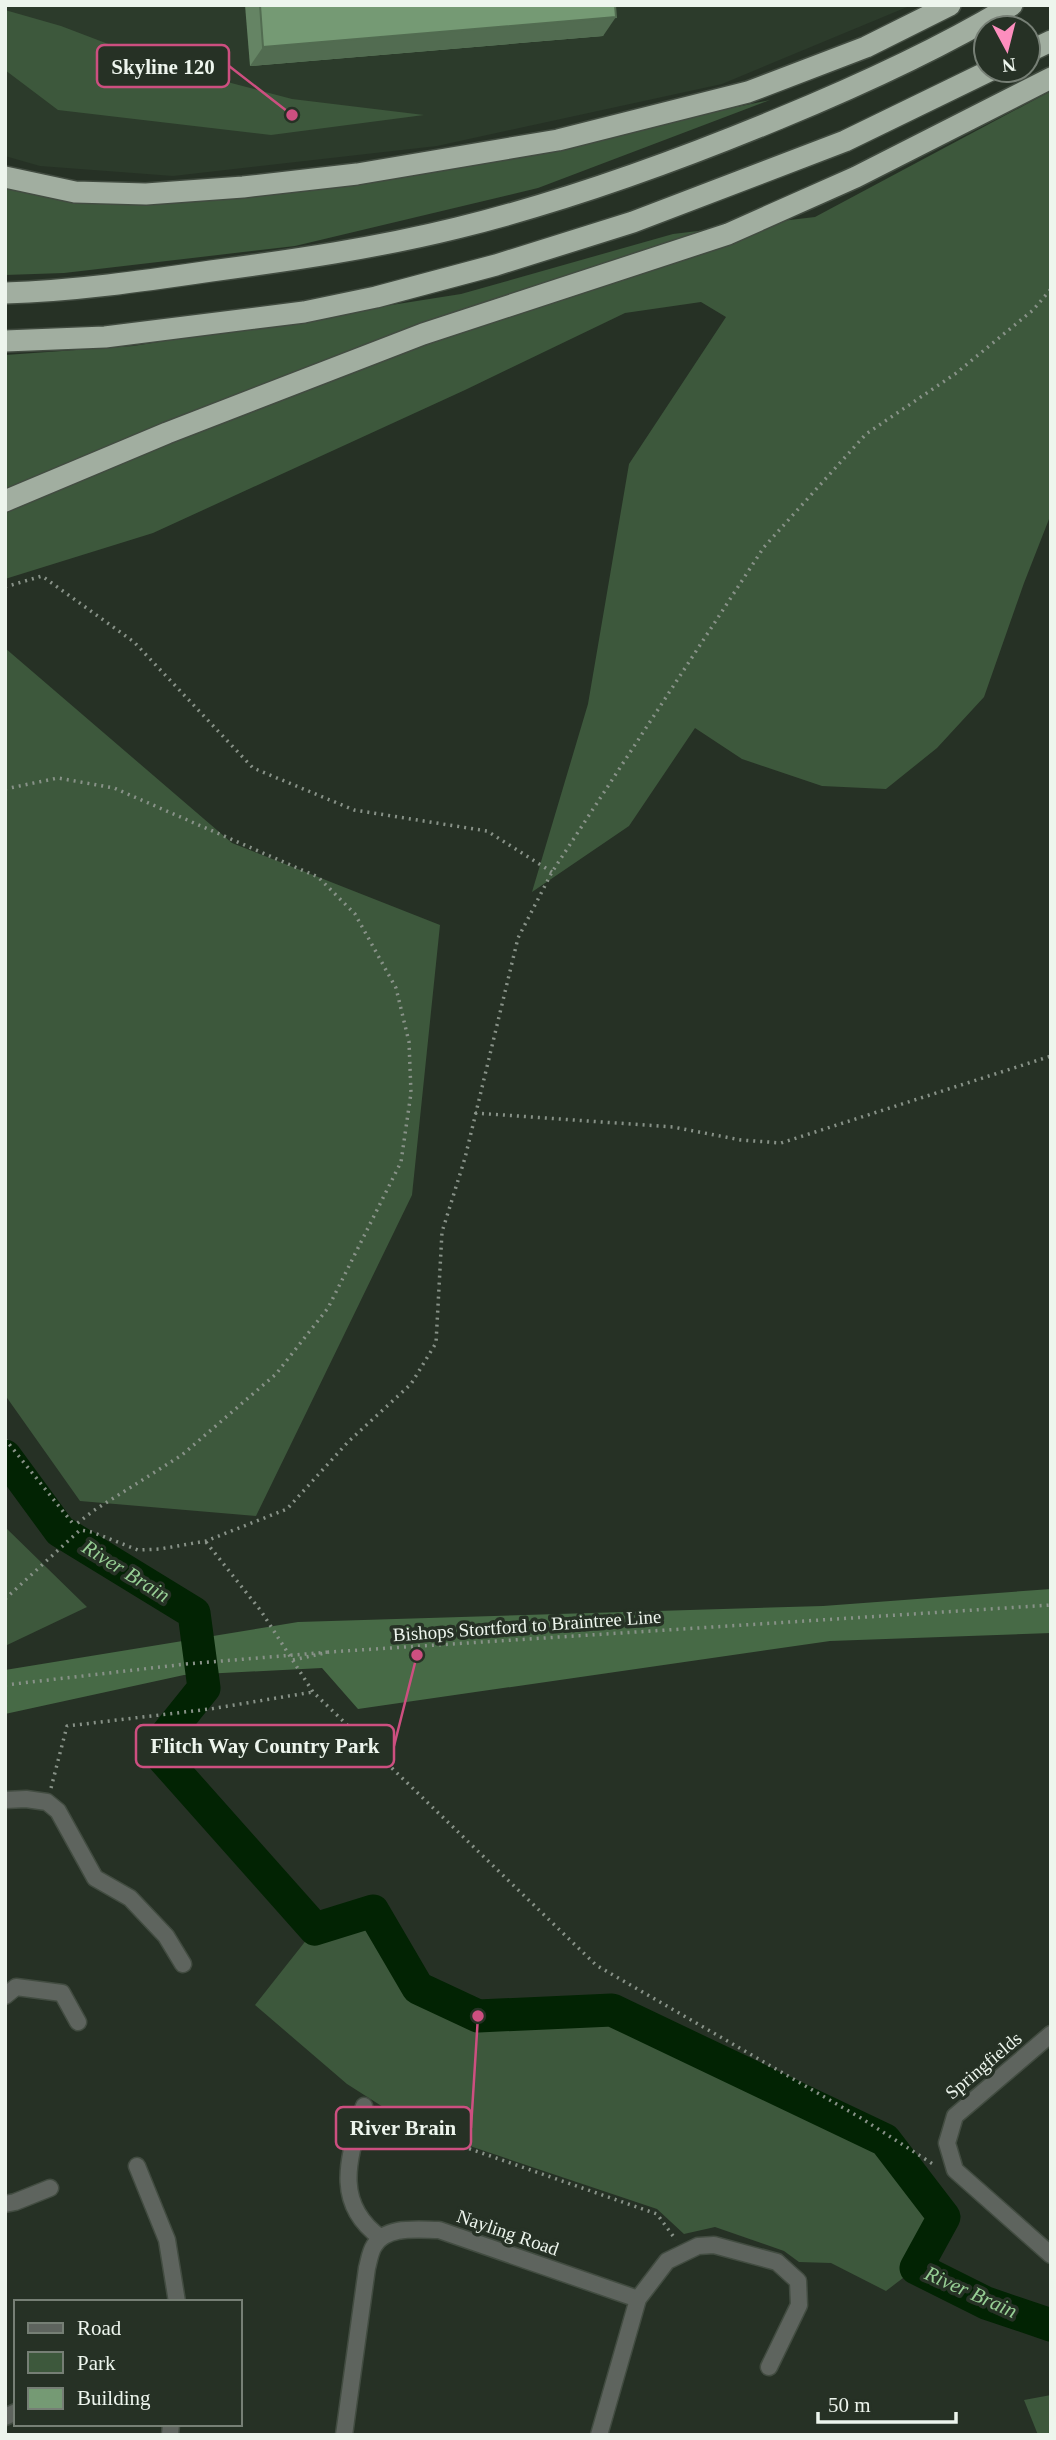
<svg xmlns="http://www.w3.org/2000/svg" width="1056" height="2440" viewBox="0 0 1056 2440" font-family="Georgia,serif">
  <rect width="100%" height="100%" fill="#263125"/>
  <path fill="#2c3b2b" d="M5,5H912L722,84L437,146L173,176L40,166L5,156Z"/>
  <path fill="#3d583c" d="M5,10L61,26L166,66L292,99L424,115L271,135L58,110L5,70Z
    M1051,91V514L1024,583L984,697L937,748L886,789L822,786L742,759L695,728L629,826L532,892L588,704L629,464L726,317L701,302L625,313L465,390L153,533L5,579V355L133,346L461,294L673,234L815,217Z
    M770,100L538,188L295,246L64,273L5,275V189L123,202L380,181Z
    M5,648L232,843L440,925L412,1195L256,1516L80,1501L5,1395Z
    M5,1527L87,1607L5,1646Z
    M373,1911L418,1988L478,2016L612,2010L885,2140L944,2217L916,2268L886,2291L831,2263L799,2262L784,2251L715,2227L684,2234L657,2209L416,2128L347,2084L255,2005L315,1929Z
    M1051,2395V2435H1038L1024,2400Z"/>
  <path fill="#476a46" d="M1051,1589V1633L830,1641L358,1709L322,1668L184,1675L5,1714V1670L298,1622L823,1606Z"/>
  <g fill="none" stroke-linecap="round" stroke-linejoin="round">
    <path stroke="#022303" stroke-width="33" d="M5,1456L60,1531L194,1613L204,1688L155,1749L315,1929L373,1911L418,1988L478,2016L612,2010L885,2140L944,2217L916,2268L986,2303L1051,2325"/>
    <g stroke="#424c41" stroke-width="19">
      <path id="street" d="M5,1800L26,1799L47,1802L58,1811L95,1878L130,1898L166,1936L183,1964
        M5,1996L16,1987L62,1993L78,2022
        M1051,2034L955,2116L947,2143L955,2170L1051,2255
        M364,2106C350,2155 331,2202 381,2238
        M137,2166L167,2240L177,2302
        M5,2204L15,2202L50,2188
        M638,2299L667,2261L698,2246L714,2245L777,2262L798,2281L799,2305L769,2367
        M5,2417L16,2412
        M170,2435L171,2424
        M344,2435L367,2268C369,2261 370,2252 374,2246C386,2225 419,2230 439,2230L638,2299L599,2435"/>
    </g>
    <g stroke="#424c41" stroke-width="24">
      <path id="highway" d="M1028,52L1051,41
        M5,177L75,192L146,194L243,187L357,174L558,140L748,92L866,47L950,5
        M5,293C74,291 143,281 211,271C294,260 376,248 457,228C567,201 674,162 778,119C858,86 938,50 1012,5
        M5,341L105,337L304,312L376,297L496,265L633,222L845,141L991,70
        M5,501L167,433L423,334L728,234L856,177L1051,78"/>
    </g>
    <path stroke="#889288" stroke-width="3.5" stroke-dasharray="2 5" stroke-linecap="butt" d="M5,587L42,576L134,642L253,768L354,810L487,831L552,872
      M5,789L58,778L114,788L318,877L355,914L396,988L409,1042L411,1093L401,1162L328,1308L276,1374L182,1455L93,1511L75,1525
      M475,1113L673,1127L741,1140L781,1143L1051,1056
      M5,1439L74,1525
      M206,1542L261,1611L313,1692L596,1965L861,2118L936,2166
      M5,1599L80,1530L92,1532L138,1550L160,1549L206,1541L287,1509L348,1442L411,1384L436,1343L442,1232L465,1158L518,938L552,872L764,547L866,434L955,374L1033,310L1051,289
      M293,1660L329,1652L1051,1605
      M5,1685L186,1664
      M51,1788L67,1726L210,1709L313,1692
      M378,2113L407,2127L657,2214L676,2240"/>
    <use href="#street" stroke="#5e645e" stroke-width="16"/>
    <use href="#highway" stroke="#a1aea0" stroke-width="21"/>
    <path stroke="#889288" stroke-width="3.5" stroke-dasharray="2 5" stroke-linecap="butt" d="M186,1664L329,1652"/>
  </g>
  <path fill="#658464" d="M245,5H615L603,36L250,66Z"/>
  <path fill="#526c51" d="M616,17L603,36L250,66L263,47Z"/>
  <path fill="#759a74" stroke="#526c51" stroke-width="2" d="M260,5H615L616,17L263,47Z"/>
  <g text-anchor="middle" stroke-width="7" stroke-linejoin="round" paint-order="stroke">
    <g font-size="19" fill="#edf5ed" stroke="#263125">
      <text transform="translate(527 1625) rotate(-4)" y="7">Bishops Stortford to Braintree Line</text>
      <text transform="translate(983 2065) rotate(-40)" y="7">Springfields</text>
      <text transform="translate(508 2232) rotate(19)" y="7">Nayling Road</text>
    </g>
    <g font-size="21" font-style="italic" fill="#97cf95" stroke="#263125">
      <text transform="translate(126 1571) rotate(32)" y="7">River Brain</text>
      <text transform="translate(971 2292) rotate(24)" y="7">River Brain</text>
    </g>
  </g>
  <path fill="none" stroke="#cd4f80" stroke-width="2.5" d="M292 115L229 66M417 1655L394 1746M478 2016L471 2128"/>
  <g fill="#cd4f80" stroke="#263125" stroke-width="2.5">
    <circle cx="292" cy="115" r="7"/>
    <circle cx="417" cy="1655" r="7"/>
    <circle cx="478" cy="2016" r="7"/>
  </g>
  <g fill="#263125" stroke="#cd4f80" stroke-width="2.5">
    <rect x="97" y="45" width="132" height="42" rx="7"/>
    <rect x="136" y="1725" width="258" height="42" rx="7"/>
    <rect x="336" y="2107" width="135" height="42" rx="7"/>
  </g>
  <g font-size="21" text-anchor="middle" font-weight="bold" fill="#edf5ed">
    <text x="163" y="74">Skyline 120</text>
    <text x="265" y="1753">Flitch Way Country Park</text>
    <text x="403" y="2135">River Brain</text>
  </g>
  <rect width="1056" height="2440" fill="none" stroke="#edf5ed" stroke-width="14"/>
  <rect x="14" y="2300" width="228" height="126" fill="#263125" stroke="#767f75" stroke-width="2"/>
  <rect x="28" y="2323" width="35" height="10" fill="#5e645e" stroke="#767f75" stroke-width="2"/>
  <text x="77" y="2335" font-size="21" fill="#edf5ed">Road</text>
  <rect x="28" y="2352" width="35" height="21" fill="#3d583c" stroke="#767f75" stroke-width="2"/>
  <text x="77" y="2370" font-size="21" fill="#edf5ed">Park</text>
  <rect x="28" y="2388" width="35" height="21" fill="#759a74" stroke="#767f75" stroke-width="2"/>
  <text x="77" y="2405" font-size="21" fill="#edf5ed">Building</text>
  <g transform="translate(1007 49) rotate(173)"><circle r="33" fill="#263125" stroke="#767f75" stroke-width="2"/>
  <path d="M0-5L12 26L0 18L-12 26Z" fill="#fd8ebe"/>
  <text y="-10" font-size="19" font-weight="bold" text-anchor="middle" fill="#edf5ed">N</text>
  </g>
  <path d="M818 2412v10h138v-10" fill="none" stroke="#edf5ed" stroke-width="3.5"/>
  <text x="828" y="2412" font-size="21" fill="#edf5ed" stroke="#263125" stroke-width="5" paint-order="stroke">50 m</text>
</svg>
